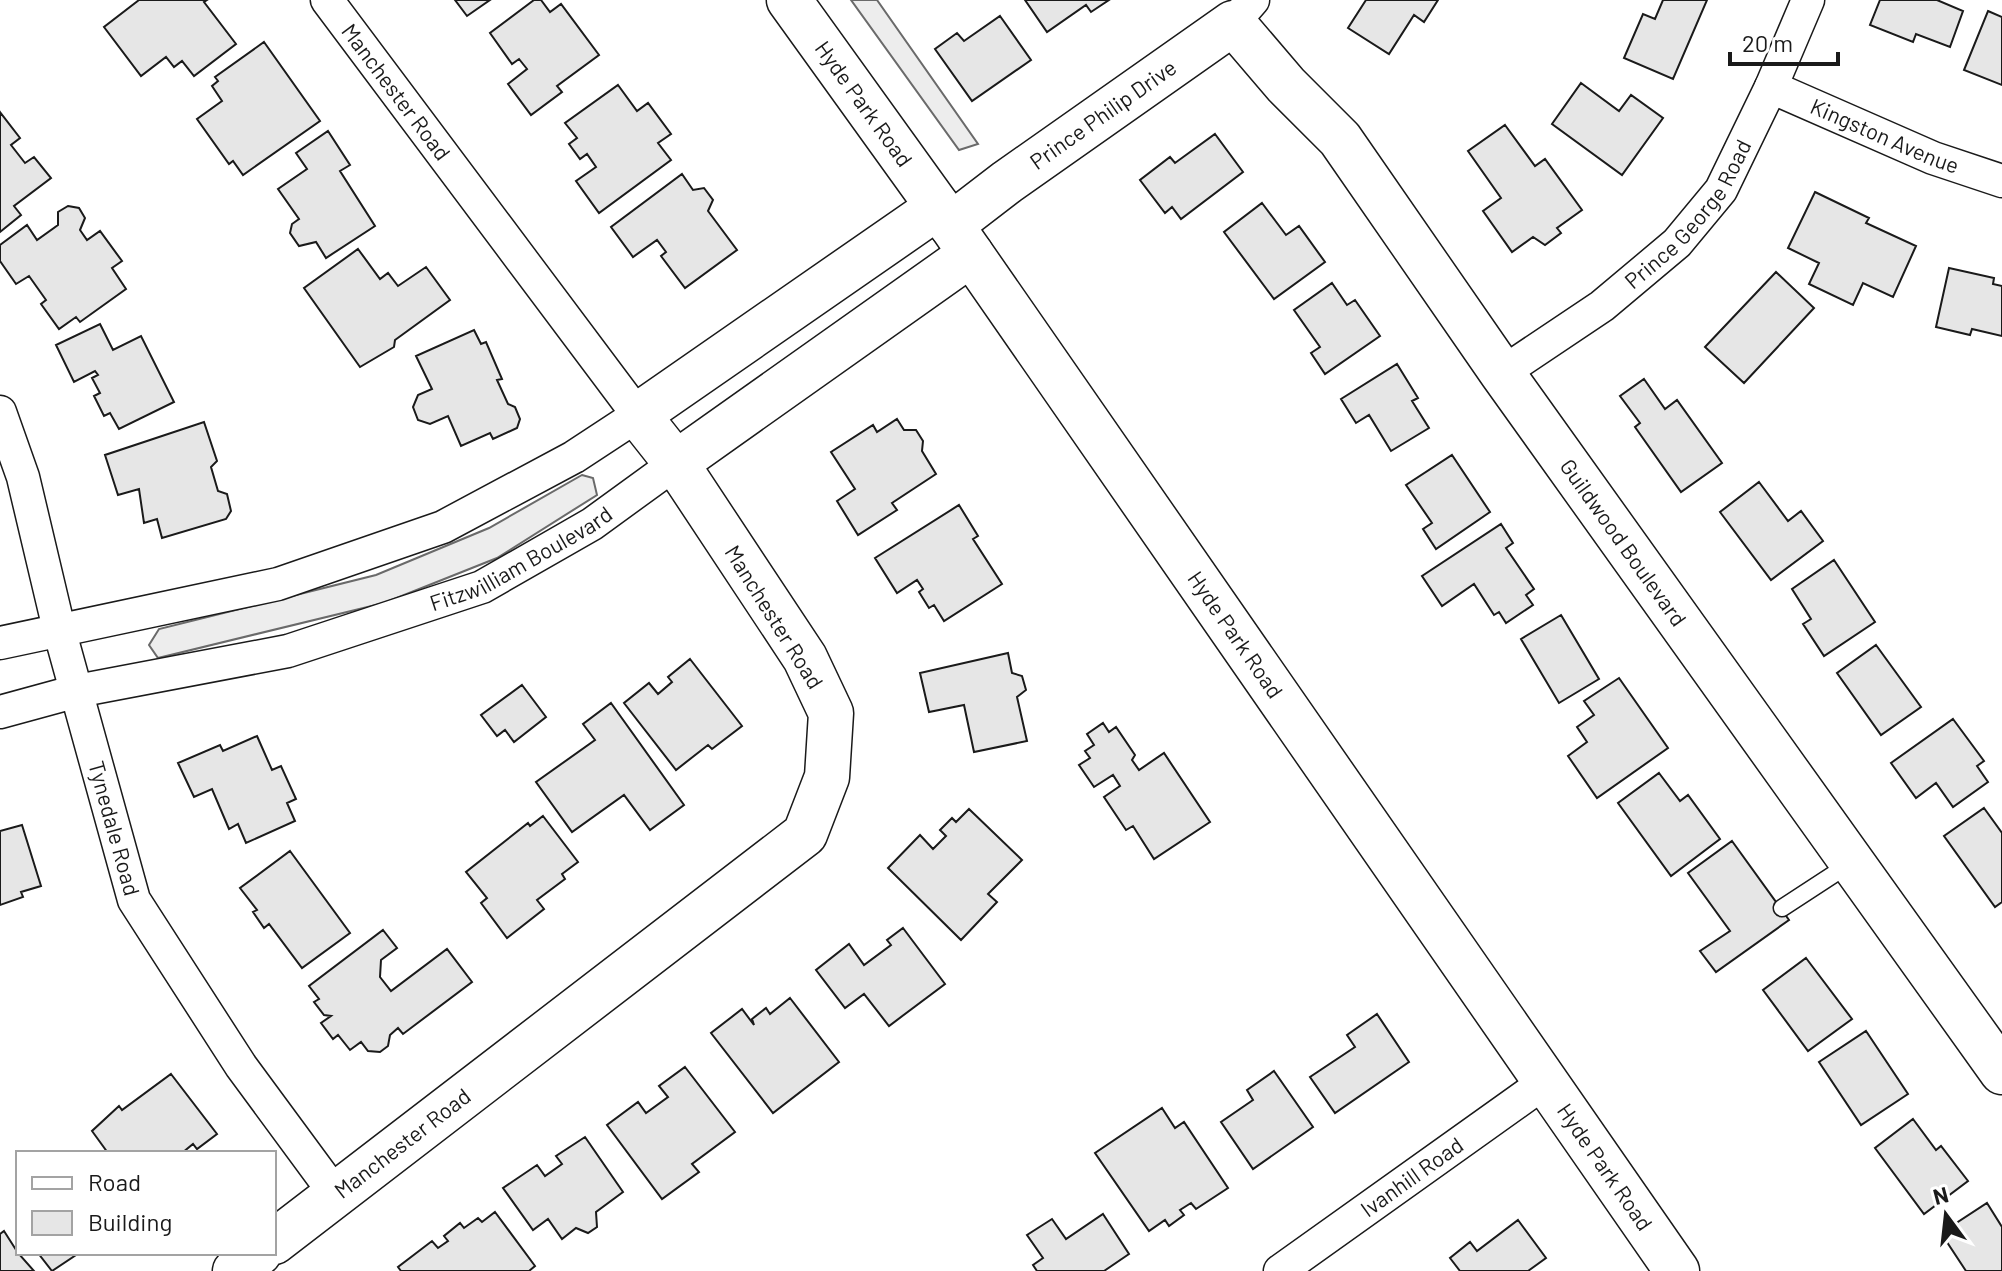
<svg xmlns="http://www.w3.org/2000/svg" width="2002" height="1271" viewBox="0 0 2002 1271" font-family="Barlow,sans-serif">
  <rect width="100%" height="100%" fill="#fff"/>
  <path fill="#ededed" stroke="#6a6a6a" stroke-width="2" d="M851,0H877L978,144L959,150Z
    M582,475L593,478L597,495L497,558L384,603L158,658L149,645L159,629L376,575L489,528Z"/>
  <path fill="#e6e6e6" stroke="#1a1a1a" stroke-width="2" d="M139,0H207L204,2L236,44L194,76L182,61L174,67L166,57L141,76L104,27Z
    M455,0H490L467,16Z
    M534,0H541L550,12L561,4L599,55L557,86L562,92L531,115L508,84L527,69L519,59L512,64L490,33Z
    M1025,0H1109L1091,12L1086,5L1047,32Z
    M1366,0H1438L1424,22L1414,15L1389,54L1348,28Z
    M1663,0H1707L1673,79L1624,58L1643,14L1655,19Z
    M1880,0H1937L1963,11L1950,47L1916,34L1913,42L1870,25Z
    M1988,11L2002,17V85L1964,70Z
    M1000,16L1031,60L972,101L935,49L957,33L964,41Z
    M264,42L320,121L243,175L233,161L229,164L197,119L222,101L212,86L218,81L215,77Z
    M1581,83L1619,111L1631,95L1663,118L1622,175L1552,124Z
    M618,85L637,111L648,103L671,134L658,143L671,160L599,213L576,181L596,167L587,154L580,159L569,144L577,138L565,123Z
    M0,112L20,138L11,145L25,163L34,157L51,178L14,206L21,215L0,232Z
    M1505,125L1535,166L1545,159L1582,210L1557,228L1561,233L1545,245L1533,237L1512,252L1483,211L1501,198L1468,151Z
    M328,131L350,165L340,171L375,226L326,258L316,242L299,246L290,233L292,224L299,219L278,189L307,169L296,153Z
    M1215,134L1243,172L1181,219L1172,207L1165,213L1140,180L1170,157L1175,163Z
    M682,174L693,190L704,188L713,200L708,211L737,250L685,288L661,256L666,252L657,240L633,257L611,227Z
    M1815,192L1869,218L1866,223L1916,246L1893,297L1863,283L1853,305L1809,284L1819,263L1788,248Z
    M1262,203L1286,235L1299,226L1325,262L1274,299L1224,232Z
    M68,206L79,208L85,218L80,230L87,240L100,231L122,261L112,268L126,289L80,322L76,317L59,329L41,304L46,300L29,276L16,284L0,261V245L27,225L37,240L58,225V212Z
    M358,249L380,279L388,273L398,286L426,267L450,300L395,340L394,347L360,367L304,288Z
    M1949,268L1994,278L1993,284L2002,286V336L1972,329L1970,335L1936,327Z
    M1776,272L1814,308L1744,383L1705,347Z
    M1332,283L1347,305L1355,300L1380,336L1325,374L1311,353L1320,347L1294,310Z
    M100,324L113,350L141,336L174,402L119,429L110,413L104,416L94,396L100,393L92,378L98,375L95,371L74,382L56,345Z
    M474,330L481,344L486,342L502,379L497,380L508,404L515,407L520,419L517,428L493,439L490,433L461,446L448,416L430,424L418,420L413,407L418,395L432,389L416,356Z
    M1397,364L1418,398L1412,401L1429,428L1391,451L1369,415L1356,423L1341,399Z
    M1644,379L1665,409L1677,400L1722,463L1681,492L1635,427L1640,423L1620,396Z
    M897,419L904,430H916L923,441L922,451L936,474L892,503L897,510L858,535L837,501L855,489L831,452L873,425L877,432Z
    M204,422L217,461L211,467L218,491L227,494L231,511L226,519L162,538L157,519L144,523L139,489L118,495L105,455Z
    M1452,455L1490,512L1436,549L1423,529L1432,523L1406,485Z
    M1759,482L1788,521L1801,511L1823,541L1771,580L1720,512Z
    M959,505L978,536L973,539L1002,584L944,621L934,605L929,608L919,592L923,589L917,580L897,593L875,558Z
    M1501,524L1513,543L1506,548L1534,589L1526,595L1533,605L1506,623L1499,612L1494,615L1474,584L1442,606L1422,576Z
    M1834,560L1875,622L1824,656L1803,624L1811,619L1792,589Z
    M1561,615L1599,679L1559,703L1521,639Z
    M1876,645L1921,707L1881,735L1837,673Z
    M1008,653L1012,673L1022,676L1026,690L1017,697L1027,741L974,752L964,705L929,712L920,673Z
    M690,659L742,726L712,749L708,745L676,770L624,703L649,683L658,694L672,682L668,677Z
    M1619,678L1668,748L1597,798L1568,756L1587,742L1577,727L1594,715L1584,701Z
    M522,685L546,717L514,742L505,730L497,736L481,715Z
    M611,703L684,805L650,830L624,795L572,832L536,782L595,740L583,724Z
    M1953,719L1984,761L1977,766L1988,782L1953,807L1936,783L1916,798L1891,763Z
    M1103,723L1109,732L1116,727L1135,755L1132,760L1139,770L1164,753L1210,822L1154,859L1133,826L1126,830L1104,797L1120,786L1113,775L1094,787L1079,765L1090,758L1085,751L1094,745L1087,734Z
    M257,736L272,770L281,766L296,799L287,803L295,821L246,843L238,824L229,829L212,789L194,797L178,763L220,745L223,751Z
    M1659,773L1680,801L1688,795L1720,839L1671,876L1618,803Z
    M1984,808L2002,833V902L1995,907L1944,836Z
    M969,809L1022,860L988,894L997,902L961,940L888,868L920,835L933,849L946,836L940,830L952,818L956,822Z
    M543,816L578,862L562,874L565,879L537,900L544,909L507,938L481,903L487,898L466,872L528,823L530,826Z
    M22,825L41,886L21,892L23,897L0,905V831Z
    M1732,841L1789,920L1716,972L1700,951L1730,931L1688,873Z
    M290,851L350,933L302,968L269,924L264,928L253,912L257,910L240,888Z
    M903,928L945,984L889,1026L864,994L845,1008L816,970L849,944L864,965L891,945L887,940Z
    M383,930L397,948L381,960L380,977L391,991L447,949L472,982L403,1034L398,1028L390,1035L388,1046L380,1052L368,1051L361,1042L350,1050L338,1035L333,1039L321,1023L331,1016L324,1015L314,1002L319,999L309,986Z
    M1806,958L1852,1019L1808,1051L1763,990Z
    M790,998L839,1062L773,1113L711,1033L742,1009L754,1025L752,1019L766,1008L770,1014Z
    M1377,1014L1409,1062L1335,1113L1310,1077L1355,1047L1347,1035Z
    M1866,1031L1908,1094L1861,1125L1819,1062Z
    M685,1067L735,1132L692,1164L699,1172L662,1199L607,1125L638,1102L646,1113L668,1097L659,1086Z
    M1274,1071L1313,1127L1253,1169L1221,1122L1253,1100L1247,1090Z
    M171,1074L217,1134L197,1149L193,1144L182,1153H108L92,1131L119,1106L122,1110Z
    M1162,1108L1175,1128L1184,1122L1228,1188L1196,1209L1191,1203L1180,1210L1184,1215L1169,1226L1165,1220L1149,1231L1095,1153Z
    M1913,1119L1936,1150L1941,1146L1968,1181L1924,1214L1875,1148Z
    M585,1137L623,1192L596,1212L597,1227L588,1233L576,1228L562,1239L548,1219L533,1230L503,1188L537,1165L545,1176L562,1164L556,1156Z
    M1987,1203L2002,1227V1271H1966L1941,1233Z
    M495,1212L535,1266L529,1271H401L398,1267L432,1241L438,1248L448,1241L444,1236L460,1223L464,1228L478,1218L482,1222Z
    M1103,1214L1129,1254L1104,1271H1037L1033,1265L1043,1258L1027,1235L1052,1219L1066,1239Z
    M1518,1220L1546,1258L1528,1271H1460L1450,1258L1470,1242L1477,1251Z
    M4,1231L18,1253L34,1271H0V1234Z
    M38,1253H79L52,1271Z"/>
  <g fill="none" stroke-linecap="round" stroke-linejoin="round">
    <g stroke="#1a1a1a" stroke-width="19">
      <path id="lane" d="M1782,908L1851,863"/>
    </g>
    <g stroke="#1a1a1a" stroke-width="35">
      <g id="street">
        <path d="M1233,23L1253,0"/>
        <path id="s1" d="M1771,87L1933,158L2002,181"/>
        <path id="s2" d="M1502,373L1602,306L1677,243L1721,190L1771,87L1808,0"/>
        <path id="s3" d="M0,412L23,477L59,629L134,900L241,1066L336,1195"/>
        <path d="M0,643L278,584L443,527L574,457L638,415L327,0"/>
        <path id="s4" d="M0,712L77,691L288,651L482,587L592,524L676,463"/>
        <path id="s5" d="M1280,1271L1545,1082"/>
      </g>
    </g>
    <g stroke="#1a1a1a" stroke-width="47">
      <g id="secondary">
        <path id="s6" d="M789,0L951,225L1677,1271"/>
        <path id="s7" d="M951,225L1007,182L1233,23L1286,85L1340,139L1502,373L2002,1072"/>
        <path d="M676,463L971,254"/>
        <path id="s8" d="M274,1242L805,834L827,777L831,713L805,658L676,463L638,415L938,207"/>
        <path d="M235,1271L259,1253"/>
      </g>
    </g>
    <use href="#lane" stroke="#fff" stroke-width="16"/>
    <use href="#street" stroke="#fff" stroke-width="32"/>
    <use href="#secondary" stroke="#fff" stroke-width="44"/>
  </g>
  <g text-anchor="middle" stroke-width="6" stroke-linejoin="round" paint-order="stroke">
    <g font-size="22" fill="#1a1a1a" stroke="#fff">
      <text transform="translate(396 92) rotate(53)" y="8">Manchester Road</text>
      <text dy="8" stroke="none"><textPath href="#s6" startOffset="128">Hyde Park Road</textPath></text>
      <text dy="8" stroke="none"><textPath href="#s7" startOffset="188">Prince Philip Drive</textPath></text>
      <text dy="8" stroke="none"><textPath href="#s1" startOffset="124">Kingston Avenue</textPath></text>
      <text dy="8" stroke="none"><textPath href="#s2" startOffset="248">Prince George Road</textPath></text>
      <text dy="8" stroke="none"><textPath href="#s7" startOffset="998">Guildwood Boulevard</textPath></text>
      <text dy="8" stroke="none"><textPath href="#s4" startOffset="546">Fitzwilliam Boulevard</textPath></text>
      <text transform="translate(774 617) rotate(58)" y="8">Manchester Road</text>
      <text dy="8" stroke="none"><textPath href="#s6" startOffset="776">Hyde Park Road</textPath></text>
      <text dy="8" stroke="none"><textPath href="#s3" startOffset="432">Tynedale Road</textPath></text>
      <text dy="8" stroke="none"><textPath href="#s8" startOffset="162">Manchester Road</textPath></text>
      <text dy="8" stroke="none"><textPath href="#s6" startOffset="1424">Hyde Park Road</textPath></text>
      <text dy="8" stroke="none"><textPath href="#s5" startOffset="162">Ivanhill Road</textPath></text>
    </g>
  </g>
  <rect x="16" y="1151" width="260" height="104" fill="#ffffff" stroke="#a3a3a3" stroke-width="2"/>
  <rect x="32" y="1177" width="40" height="12" fill="#ffffff" stroke="#a3a3a3" stroke-width="2"/>
  <text x="88" y="1191" font-size="24" fill="#1a1a1a">Road</text>
  <rect x="32" y="1211" width="40" height="24" fill="#e6e6e6" stroke="#a3a3a3" stroke-width="2"/>
  <text x="88" y="1231" font-size="24" fill="#1a1a1a">Building</text>
  <g transform="translate(1946 1215) rotate(345)" stroke="#ffffff" stroke-width="6" paint-order="stroke">
  <path d="M0-6L14 30L0 20L-14 30Z" fill="#1a1a1a"/>
  <text y="-12" font-size="22" font-weight="bold" text-anchor="middle" fill="#1a1a1a">N</text>
  </g>
  <path d="M1730 52v12h108v-12" fill="none" stroke="#1a1a1a" stroke-width="4"/>
  <text x="1742" y="52" font-size="24" fill="#1a1a1a" stroke="#ffffff" stroke-width="6" paint-order="stroke">20 m</text>
</svg>
